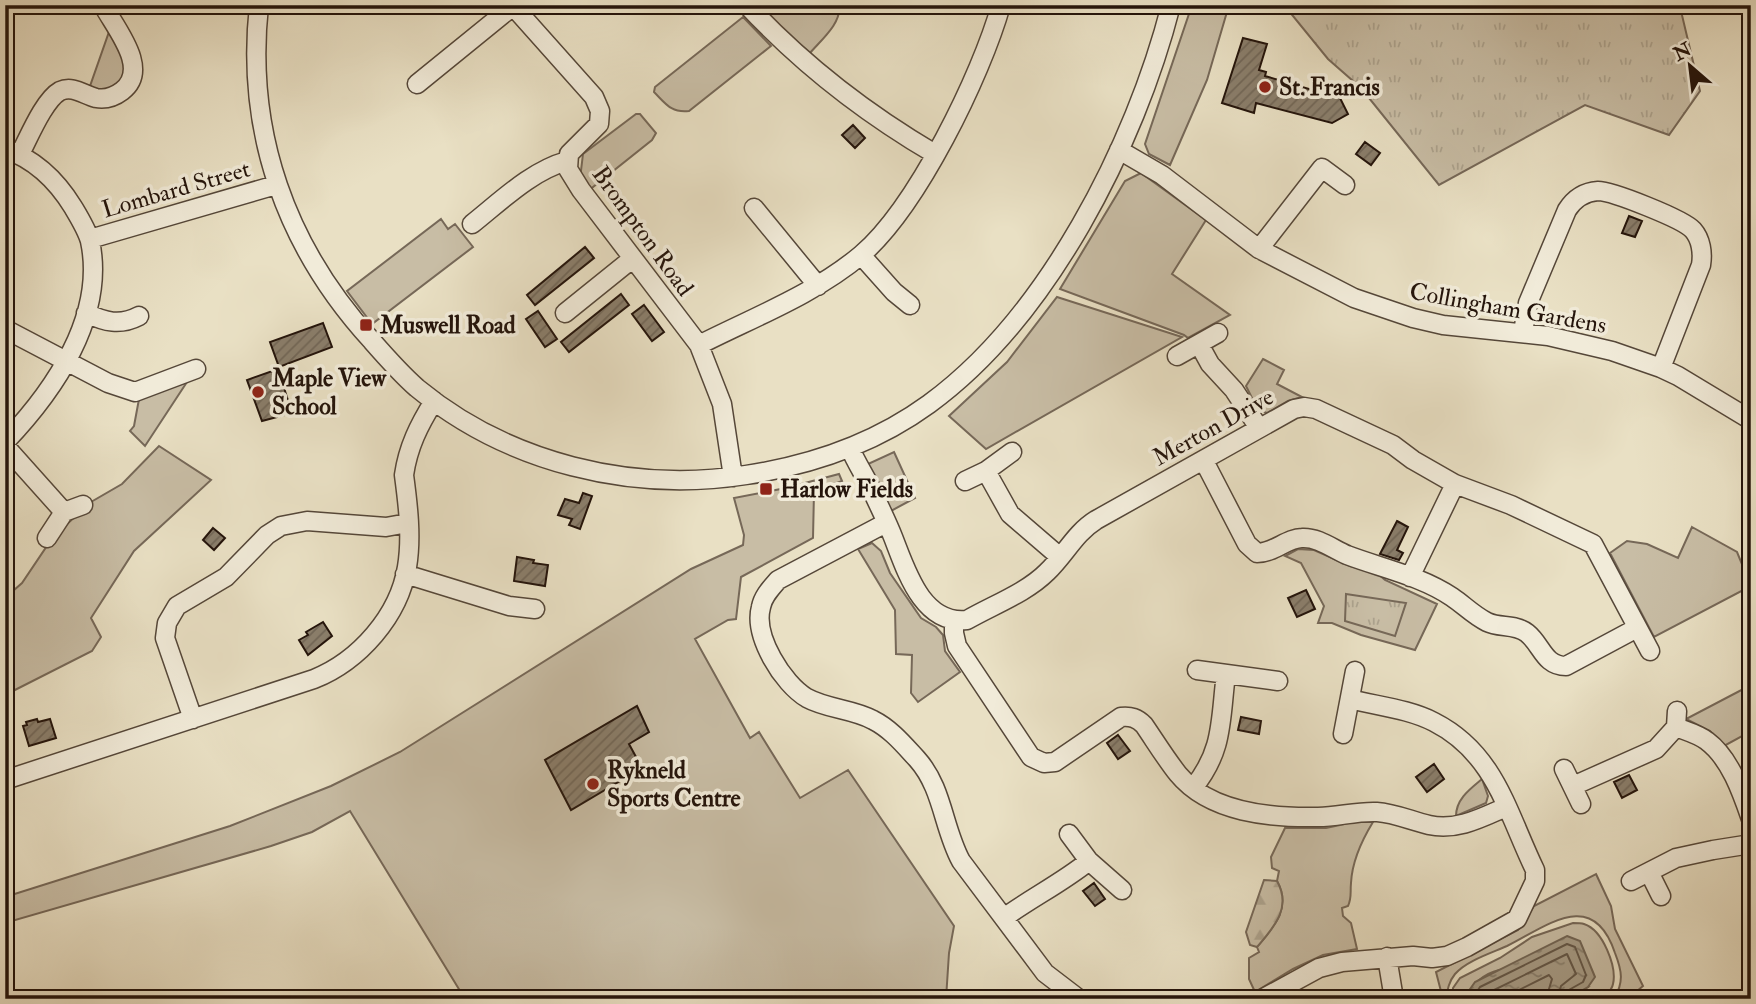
<svg xmlns="http://www.w3.org/2000/svg" width="1756" height="1004" viewBox="0 0 1756 1004" font-family="'IM FELL Double Pica',serif">
  <defs>
    <pattern id="forest-firs" width="22" height="20" patternUnits="userSpaceOnUse" patternTransform="scale(1.75)"><rect width="22" height="20" fill="#c8bda5"/><path d="M5 1l3.5 6h-7zM16 11l3.5 6h-7z" fill="#aca28d"/></pattern>
    <pattern id="park-tufts" width="24" height="20" patternUnits="userSpaceOnUse" patternTransform="scale(1.75)"><rect width="24" height="20" fill="#c8bda5"/><path d="M3 7l-1-3M5 7V3M7 7l1-3M15 17l-1-3M17 17v-4M19 17l1-3" fill="none" stroke="#aca28d"/></pattern>
    <pattern id="water-ripples" width="26" height="14" patternUnits="userSpaceOnUse" patternTransform="scale(1.75)"><rect width="26" height="14" fill="#a69b85"/><path d="M2 4q2-2 4 0t4 0M15 11q2-2 4 0t4 0" fill="none" stroke="#877d6b"/></pattern>
    <pattern id="building-hatch" width="6" height="6" patternUnits="userSpaceOnUse" patternTransform="scale(1.75)"><rect width="6" height="6" fill="#8a7e6b"/><path d="M-1 1l2-2M0 6l6-6M5 7l2-2" fill="none" stroke="#716656"/></pattern>
  </defs>
  <rect width="100%" height="100%" fill="#e9e0c4"/>
  <filter id="stains"><feTurbulence type="fractalNoise" baseFrequency=".00286" numOctaves="4"/><feColorMatrix values="0 0 0 0 .2 0 0 0 0 .09 0 0 0 0 .02 0 0 0 .5 -.17"/></filter>
  <radialGradient id="worn" r=".72"><stop offset=".6" stop-color="#630" stop-opacity="0"/><stop offset="1" stop-color="#630" stop-opacity=".3"/></radialGradient>
  <path fill="#c8bda5" stroke="#766858" stroke-width="2" d="M760,5H839C842,23 821,40 810,53L756,8Z
    M1192,5H1229L1207,80L1170,165L1149,154L1145,144Z
    M743,17L771,46L689,111C671,113 666,104 654,92L655,87Z
    M110,29L124,55L127,74L109,92L89,89Z
    M636,114H640L656,133L652,140L588,191L580,179L583,154Z
    M1141,173L1206,220L1172,274L1230,315L1188,338L1184,335L1060,289L1125,181Z
    M441,219L448,229L455,224L473,247L372,324L347,291Z
    M1057,297L1182,337L986,449L949,416L1007,362Z
    M1263,359L1284,370L1277,384L1302,397L1288,401L1267,413L1258,410L1246,386Z
    M187,382L145,446L130,431L134,426L139,399Z
    M159,446L211,480L134,551L91,618L101,637L92,651L5,695V598L22,583L53,537L91,502L122,484Z
    M894,452L915,498L889,512L868,464Z
    M839,474L842,481L814,492L813,538L741,577L736,619L728,620L695,639L750,738L759,732L800,798L848,770L954,926L949,953L946,999H465L350,811L312,832L271,846L5,923V897L230,826L331,786L400,752L691,569L743,545L744,535L734,498L786,488Z
    M1692,527L1737,552L1751,586L1654,637L1610,553L1627,541L1647,544L1678,558Z
    M872,543L881,551L890,573L921,618L936,627L943,635L945,651L960,672L918,702L911,693L912,655L896,654L895,610L858,549Z
    M1298,549L1314,550L1350,566L1377,573L1385,580L1437,604L1415,650L1361,635L1332,623H1318L1324,606L1301,563L1285,556Z
    M1751,685V728L1746,734L1724,746L1710,731L1686,719Z
    M1482,779L1488,796L1486,803L1456,816C1456,799 1470,789 1482,779Z
    M1354,822H1373C1362,840 1352,862 1351,883C1350,893 1352,897 1348,906L1342,908L1343,916L1351,923L1357,949L1323,955L1293,969L1255,992L1249,979V958L1259,952L1257,947C1274,927 1292,908 1277,881L1279,871L1272,868L1271,857L1285,828H1326Z
    M1596,874L1611,906L1615,929L1643,986L1637,991L1639,998L1614,999C1624,982 1622,971 1615,953C1593,887 1547,926 1507,946C1491,953 1466,961 1455,974C1450,980 1446,991 1447,999H1443L1436,972L1518,930L1534,906Z
    M1573,923C1577,923 1581,923 1584,924C1603,930 1617,967 1613,984C1612,990 1607,994 1603,999H1567L1588,987C1572,984 1510,968 1499,970C1486,973 1468,985 1469,999H1453V988L1460,978L1500,958L1532,937Z"/>
  <path fill="url(#forest-firs)" stroke="#766858" stroke-width="2" d="M1264,880L1277,881C1292,908 1274,927 1257,947L1250,945L1246,932Z"/>
  <path fill="url(#park-tufts)" stroke="#766858" stroke-width="2" d="M1284,5H1705L1681,11L1700,91L1669,135L1585,105L1439,185L1361,88L1328,59Z
    M1346,594L1406,603L1395,636L1345,621Z"/>
  <path fill="url(#water-ripples)" stroke="#726554" stroke-width="2" d="M1567,936L1580,941L1595,977L1588,987L1567,999H1469L1468,992L1475,982Z"/>
  <g fill="none" stroke-linecap="round" stroke-linejoin="round">
    <path stroke="#655848" stroke-width="2" d="M1475,999L1476,993L1480,987L1567,944L1575,947L1586,975L1583,982L1567,991L1565,999
      M1484,999L1486,994L1567,954L1576,974L1561,986L1557,999
      M1501,999L1549,975L1552,979L1546,999"/>
  </g>
  <path fill="url(#building-hatch)" stroke="#24140b" stroke-width="2" d="M1243,38L1267,44L1259,70L1266,72L1265,76L1340,98L1348,114L1332,123L1256,103L1254,113L1222,103Z
    M853,125L865,138L855,148L842,135Z
    M1365,142L1380,153L1371,165L1356,154Z
    M1629,216L1642,221L1635,237L1622,233Z
    M585,247L594,258L535,305L527,295Z
    M621,294L629,305L569,352L561,342Z
    M644,305L664,332L652,341L632,314Z
    M538,311L557,339L545,347L526,319Z
    M323,323L332,347L279,367L270,342Z
    M278,369L292,413L262,421L247,380Z
    M583,493L592,496L580,529L569,525L572,519L558,515L565,499L579,503Z
    M1397,521L1408,527L1397,550L1403,553L1399,560L1380,554Z
    M213,528L225,538L214,550L203,540Z
    M517,557L534,560L533,563L548,565L545,586L514,581Z
    M1306,590L1315,609L1297,617L1288,598Z
    M323,622L332,636L308,655L299,640L308,635L306,632Z
    M637,706L649,732L629,744L642,768L571,810L545,760Z
    M1241,717L1261,721L1259,734L1238,730Z
    M37,719L38,722L50,719L56,738L29,746L23,726L27,725L26,722Z
    M1118,735L1130,751L1118,759L1107,743Z
    M1434,764L1444,779L1427,792L1416,777Z
    M1629,775L1637,790L1622,798L1614,782Z
    M1094,883L1105,899L1095,906L1083,891Z"/>
  <g fill="none" stroke-linecap="round" stroke-linejoin="round">
    <g stroke="#554739" stroke-width="21">
      <path id="minor" d="M259,5C245,132 286,247 372,341C386,357 401,374 417,388C508,463 631,493 746,475C812,465 874,444 929,404C1047,318 1135,146 1171,5
        M512,5L594,97L600,111L599,124L569,154L568,169L581,190L699,345L722,404L733,477
        M747,5C802,64 865,113 935,154
        M417,84L513,6
        M5,149C34,159 57,181 73,207C79,217 87,230 90,241C106,316 54,391 5,442
        M1119,150L1162,175L1259,249L1354,298L1413,318L1443,325L1548,336L1612,351L1661,368L1678,376L1751,420
        M20,154C29,137 44,100 60,91C73,85 84,95 96,98C106,100 114,97 122,91C151,69 115,28 103,5
        M754,208L818,286
        M472,224C501,201 531,171 567,161
        M90,239L276,185
        M1259,249L1322,168L1345,185
        M861,255L894,292L910,305
        M86,313C105,322 120,326 139,316
        M565,313L632,259
        M5,329L108,383L135,392L196,369
        M1523,332L1528,303L1567,210C1574,199 1584,192 1598,191C1612,191 1683,219 1693,230C1701,239 1703,253 1701,265L1661,368
        M1199,344L1210,364L1234,390L1259,428
        M699,345C754,317 813,295 861,255C917,207 981,76 1001,5
        M1177,356L1218,333
        M5,446L64,512
        M850,448C857,465 868,480 875,497C881,510 888,524 893,537C906,570 922,625 967,620C993,605 1026,593 1047,572C1065,555 1075,533 1096,520L1294,409L1304,407L1316,409L1393,445L1413,460L1455,484L1511,505L1593,544L1650,651
        M1204,461L1247,544L1257,553C1274,553 1287,538 1302,538C1318,537 1333,549 1347,555C1381,568 1421,576 1452,597C1464,605 1473,615 1487,622C1499,628 1516,624 1527,633C1542,645 1544,666 1566,666L1637,628
        M986,471L1010,514L1060,557
        M965,481L986,471L1012,452
        M886,523L778,580C771,588 763,596 761,607C753,636 783,684 807,698C827,709 853,709 873,720C891,729 904,745 917,759C943,788 943,828 961,861L1045,973L1079,999
        M47,538L64,512L83,505
        M405,574L509,606L535,609
        M1410,577L1455,484
        M954,621V633L957,646L1031,757L1044,763L1055,762L1121,717C1131,716 1137,718 1144,725C1155,741 1166,759 1178,774C1210,813 1271,818 1318,817C1338,817 1356,811 1377,812C1394,813 1412,821 1429,825C1457,831 1481,818 1506,807
        M1197,670L1278,681
        M193,719L165,638L167,623L177,606L226,577L267,535L281,526L307,521L386,527L408,523
        M1676,727C1686,731 1698,734 1707,741C1730,758 1742,793 1751,819
        M1343,734L1355,671
        M1564,769L1581,804
        M5,780L314,679C359,661 399,616 407,567C412,537 408,505 404,475C408,447 419,425 434,401
        M1573,786L1656,749L1676,727L1677,711
        M1193,788C1224,750 1220,720 1226,674
        M1069,834L1089,861L1122,890
        M1649,872L1661,896
        M1631,881L1676,858L1713,850L1751,844
        M1005,917C1033,897 1063,882 1089,861
        M1387,957L1394,999
        M1262,999L1319,968L1342,962L1413,956L1432,958L1447,956L1467,947L1517,919L1535,881V870C1507,812 1495,753 1434,722C1409,709 1377,706 1350,699"/>
    </g>
    <use href="#minor" stroke="#f1ebd9" stroke-width="18"/>
  </g>
  <g fill="#8f2418" stroke="#f1ebd9" stroke-width="2.5">
    <circle cx="1265" cy="87" r="7"/>
    <rect x="359" y="318" width="14" height="14" rx="3.5"/>
    <circle cx="258" cy="392" r="7"/>
    <rect x="759" y="482" width="14" height="14" rx="3.5"/>
    <circle cx="593" cy="784" r="7"/>
  </g>
  <g text-anchor="middle" stroke-width="7" stroke-linejoin="round" paint-order="stroke">
    <g font-size="24" font-weight="bold" fill="#24140b" stroke="#f1ebd9" text-anchor="start">
      <text x="1279" y="95">St. Francis</text>
      <text x="380" y="333">Muswell Road</text>
      <text x="272" y="386">Maple View<tspan x="272" dy="28">School</tspan></text>
      <text x="780" y="497">Harlow Fields</text>
      <text x="607" y="778">Rykneld<tspan x="607" dy="28">Sports Centre</tspan></text>
    </g>
    <g font-size="24" fill="#24140b" stroke="#f1ebd9">
      <text transform="translate(176 189) rotate(-16)" y="8">Lombard Street</text>
      <text transform="translate(643 231) rotate(54)" y="8">Brompton Road</text>
      <text transform="translate(1508 308) rotate(10)" y="8">Collingham Gardens</text>
      <text transform="translate(1213 427) rotate(-29)" y="8">Merton Drive</text>
    </g>
  </g>
  <rect width="1756" height="1004" fill="none" stroke="#e9e0c4" stroke-width="28"/>
  <rect x="7" y="7" width="1742" height="990" fill="none" stroke="#24140b" stroke-width="3.5"/>
  <rect x="14" y="14" width="1728" height="976" fill="none" stroke="#24140b" stroke-width="2"/>
  <g transform="translate(1690 66) rotate(332)" stroke="#f1ebd9" stroke-width="5" paint-order="stroke">
  <path d="M0-5L12 26L0 18L-12 26Z" fill="#24140b"/>
  <text y="-10" font-size="19" font-weight="bold" text-anchor="middle" fill="#24140b">N</text>
  </g>
  <rect width="100%" height="100%" filter="url(#stains)"/>
  <rect width="100%" height="100%" fill="url(#worn)"/>
</svg>
